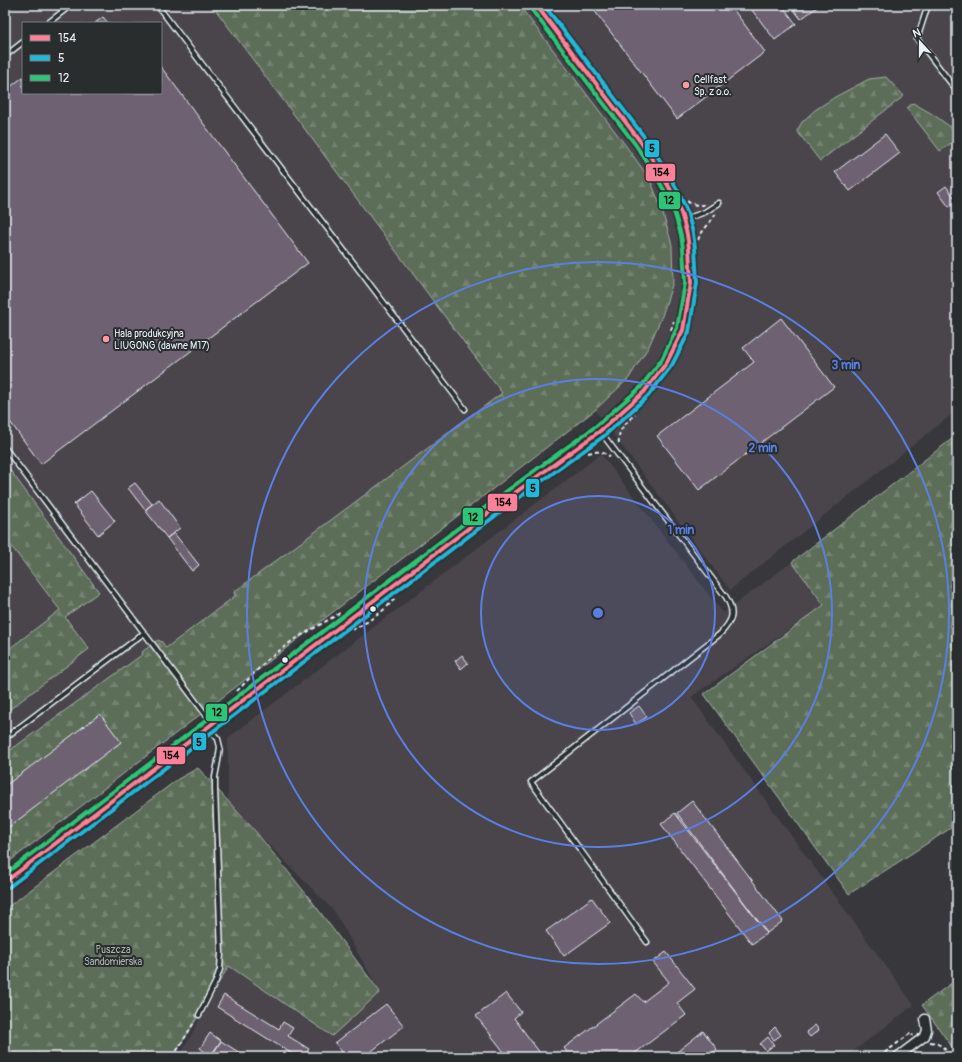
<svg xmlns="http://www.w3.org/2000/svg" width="962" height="1062" viewBox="0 0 962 1062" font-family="Pangolin,sans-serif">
  <defs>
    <pattern id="forest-firs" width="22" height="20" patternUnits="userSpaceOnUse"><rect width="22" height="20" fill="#5d6e58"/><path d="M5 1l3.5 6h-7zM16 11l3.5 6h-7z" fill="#748371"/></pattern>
  </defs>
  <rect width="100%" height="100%" fill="#38383c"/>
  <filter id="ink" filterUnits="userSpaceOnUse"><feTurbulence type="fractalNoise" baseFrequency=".025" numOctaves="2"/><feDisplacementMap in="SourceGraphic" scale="8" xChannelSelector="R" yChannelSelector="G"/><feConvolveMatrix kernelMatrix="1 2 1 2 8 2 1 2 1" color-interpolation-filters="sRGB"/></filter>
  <g filter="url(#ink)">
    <path fill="#48454c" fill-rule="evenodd" d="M5,5H957V410L730,590L595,410L5,865ZM23,23H161V93H23Z
      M601,454L723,613L792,562L824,605L691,697L914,1005L846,1057H179L229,966L331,1036L380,992L334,911L256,832L228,801V738Z"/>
    <path fill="url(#forest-firs)" stroke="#a2b0a8" d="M212,5H519L623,142L650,179L662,210L672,245L673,282L662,316L649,346L629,378L595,410L5,865V754L143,654L142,652L158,640L162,642L166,648L235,596L234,592L502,393Z
      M886,77L904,96L820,161L797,131L802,122L815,110L835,97L869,79Z
      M913,103L934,115L957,132V139L940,151L907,108Z
      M957,435V824L849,894L704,694L824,605L792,562Z
      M5,463L99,592L65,617L89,649L5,713V652L60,610L5,538Z
      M198,768L256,832L311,900L380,992L332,1036L229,966L173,1057H5V909L178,779Z
      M957,979V1054L922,1005Z"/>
    <path fill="#6e6272" stroke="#e8f1f8" d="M590,5H730L765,52L677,119Z
      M748,5H782L796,24L775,40Z
      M790,5H820L801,19Z
      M103,17L108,23H95Z
      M161,67L308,263L41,464L5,415V91L23,77V93H161Z
      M885,134L900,153L850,191L835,172Z
      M946,186L957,201L949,207L938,192Z
      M781,318L834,387L699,490L657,436L754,362L743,348Z
      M135,483L152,504L145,510L128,488Z
      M91,491L115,521L98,535L74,504Z
      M159,499L180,528L167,538L145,510Z
      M174,533L199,565L192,571L167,538Z
      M462,655L468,663L461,669L455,661Z
      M639,706L647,717L636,724L629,713Z
      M100,714L121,742L5,830V786Z
      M692,801L783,921L767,933L677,813Z
      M675,813L767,933L752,944L661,824Z
      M592,898L610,923L564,956L546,931Z
      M666,952L695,989L677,1003L686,1015L630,1057H571L564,1048L636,994L643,1002L669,982L653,962Z
      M506,993L521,1012L514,1018L543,1057H498L504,1052L476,1016Z
      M224,995L279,1029L283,1022L293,1028L288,1036L309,1049L304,1057H297L217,1007Z
      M386,1004L404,1026L364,1057H346L335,1043Z
      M815,1025L819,1030L810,1037L806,1032Z
      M775,1027L781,1035L774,1040L769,1033Z
      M703,1031L717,1049L708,1057H675L673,1055Z
      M210,1033L221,1041L210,1056L200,1048Z
      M768,1037L774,1045L766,1051L760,1044Z
      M221,1041L240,1053L237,1057H211Z"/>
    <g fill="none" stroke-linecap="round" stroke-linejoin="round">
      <g stroke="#e8f1f8" stroke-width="7">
        <path id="service" d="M157,5L465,409
          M928,5L917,39L957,91
          M48,23L71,5
          M5,56L23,42
          M683,220L705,212L719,203
          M600,431L726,597C736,614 732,621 720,634L531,782L647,942
          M5,448L212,723
          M5,738L144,633
          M199,1015L216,981L220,969L221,953L215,789V777L218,761L220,747L218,739L208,727"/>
      </g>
      <g stroke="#e8f1f8" stroke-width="11">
        <path id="minor" d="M897,1057L925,1036L927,1030L925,1019"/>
      </g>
      <g stroke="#e8f1f8" stroke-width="13">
        <path id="tertiary" d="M5,882L512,495L600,431L644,392L667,362L683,330L689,296L691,283L689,248L687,234L681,213L673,194L658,168L640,141L536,5"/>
      </g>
      <path stroke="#e8f1f8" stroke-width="2" stroke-dasharray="4 3" stroke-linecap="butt" d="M687,201C691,205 698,205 704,205
        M698,240L700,235L716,214
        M671,330L674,321
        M619,444C617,429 626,424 635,414
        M588,453C597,451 602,451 609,456L610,455
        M352,630C368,622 384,612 395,598
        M237,691L267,660L292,641L340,613
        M930,1042C940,1043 944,1048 950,1055
        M173,1057L195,1021
        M879,1057L911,1033L913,1036"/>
      <use href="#service" stroke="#2a2d2e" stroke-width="4"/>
      <use href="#minor" stroke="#2a2d2e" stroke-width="8"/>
      <use href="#tertiary" stroke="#2a2d2e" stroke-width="10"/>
      <g stroke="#2a2d2e" stroke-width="7">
        <path id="bus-1" d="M5,882L512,495L600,431L644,392L667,362L683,330L691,283L689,248L687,234L681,213L673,194L658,168L640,141L536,5"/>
      </g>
      <g stroke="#2a2d2e" stroke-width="7">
        <path id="bus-2" d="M9,887L516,500L604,436L648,396L672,365L689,332L697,283L695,248L693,233L687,211L678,191L663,165L645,138L544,5"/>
      </g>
      <g stroke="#2a2d2e" stroke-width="7">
        <path id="bus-3" d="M5,874L508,490L596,426L640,388L662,359L677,328L685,283L683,249L681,235L675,215L668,197L653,171L635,144L531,9"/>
      </g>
      <use href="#bus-1" stroke="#ff8098" stroke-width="4"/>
      <use href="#bus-2" stroke="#20b9da" stroke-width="4"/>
      <use href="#bus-3" stroke="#2dc577" stroke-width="4"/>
    </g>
  </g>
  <circle cx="598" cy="613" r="117" fill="#5a7fe2" fill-opacity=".12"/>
  <g fill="none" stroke="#5a7fe2" stroke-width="2">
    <circle cx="598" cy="613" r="117"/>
    <circle cx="598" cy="613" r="234"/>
    <circle cx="598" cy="613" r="351"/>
  </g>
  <g fill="#ff9aa2" stroke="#2a2d2e" stroke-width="1.5">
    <circle cx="686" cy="85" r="4"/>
    <circle cx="106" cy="339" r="4"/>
  </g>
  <g fill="#e8f1f8" stroke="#2a2d2e" stroke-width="1.5">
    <circle cx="373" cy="609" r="3.5"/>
    <circle cx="285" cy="660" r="3.5"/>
  </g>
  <g text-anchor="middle" stroke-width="4" stroke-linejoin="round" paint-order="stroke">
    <g font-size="10" fill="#e8f1f8" stroke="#2a2d2e" text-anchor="start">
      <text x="694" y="83">Cellfast<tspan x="694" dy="12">Sp. z o.o.</tspan></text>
      <text x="114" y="337">Hala produkcyjna<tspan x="114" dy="12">LIUGONG (dawne M17)</tspan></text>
    </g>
    <g font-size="10" fill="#a9b6b0" stroke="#2a2d2e">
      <text x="113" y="953">Puszcza<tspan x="113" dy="12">Sandomierska</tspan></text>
    </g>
  </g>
  <circle cx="598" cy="613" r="6" fill="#5a7fe2" stroke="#2a2d2e" stroke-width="2"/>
  <g font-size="12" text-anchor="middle" font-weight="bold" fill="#5a7fe2" stroke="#2a2d2e" stroke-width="4" stroke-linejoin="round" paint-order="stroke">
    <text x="846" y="369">3 min</text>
    <text x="763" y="452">2 min</text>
    <text x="681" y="534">1 min</text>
  </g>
  <g stroke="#2a2d2e" stroke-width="1.5">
    <rect x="644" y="139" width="16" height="19" rx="4" fill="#20b9da"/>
    <rect x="645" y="163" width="31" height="19" rx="4" fill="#ff8098"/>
    <rect x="658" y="191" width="23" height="19" rx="4" fill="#2dc577"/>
    <rect x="525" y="478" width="15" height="20" rx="4" fill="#20b9da"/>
    <rect x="487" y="493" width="31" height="19" rx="4" fill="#ff8098"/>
    <rect x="462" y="507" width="22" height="19" rx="4" fill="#2dc577"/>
    <rect x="205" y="703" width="23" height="19" rx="4" fill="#2dc577"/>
    <rect x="192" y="732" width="15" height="19" rx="4" fill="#20b9da"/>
    <rect x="156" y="746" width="30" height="19" rx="4" fill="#ff8098"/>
  </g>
  <g font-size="11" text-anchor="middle" font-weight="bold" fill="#111">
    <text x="652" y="152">5</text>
    <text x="661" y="176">154</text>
    <text x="669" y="204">12</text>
    <text x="533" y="492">5</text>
    <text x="503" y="506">154</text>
    <text x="473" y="521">12</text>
    <text x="217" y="716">12</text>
    <text x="199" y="746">5</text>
    <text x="171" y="759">154</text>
  </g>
  <rect width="962" height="1062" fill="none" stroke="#2a2d2e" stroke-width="20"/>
  <rect x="10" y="10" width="942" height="1042" fill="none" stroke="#e8f1f8" stroke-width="1.5" filter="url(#ink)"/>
  <rect x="22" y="22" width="140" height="72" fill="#2a2d2e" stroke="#767b7f"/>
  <rect x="30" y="35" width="20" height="6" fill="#ff8098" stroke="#767b7f"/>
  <text x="58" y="42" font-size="12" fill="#e8f1f8">154</text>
  <rect x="30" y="55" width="20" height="6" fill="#20b9da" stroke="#767b7f"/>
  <text x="58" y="62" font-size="12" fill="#e8f1f8">5</text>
  <rect x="30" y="75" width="20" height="6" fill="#2dc577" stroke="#767b7f"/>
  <text x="58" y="82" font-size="12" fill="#e8f1f8">12</text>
  <g transform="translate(920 42) rotate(339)" stroke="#2a2d2e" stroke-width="3" paint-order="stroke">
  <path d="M0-3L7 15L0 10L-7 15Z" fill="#e8f1f8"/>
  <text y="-6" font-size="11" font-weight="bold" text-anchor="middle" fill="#e8f1f8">N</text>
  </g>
</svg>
